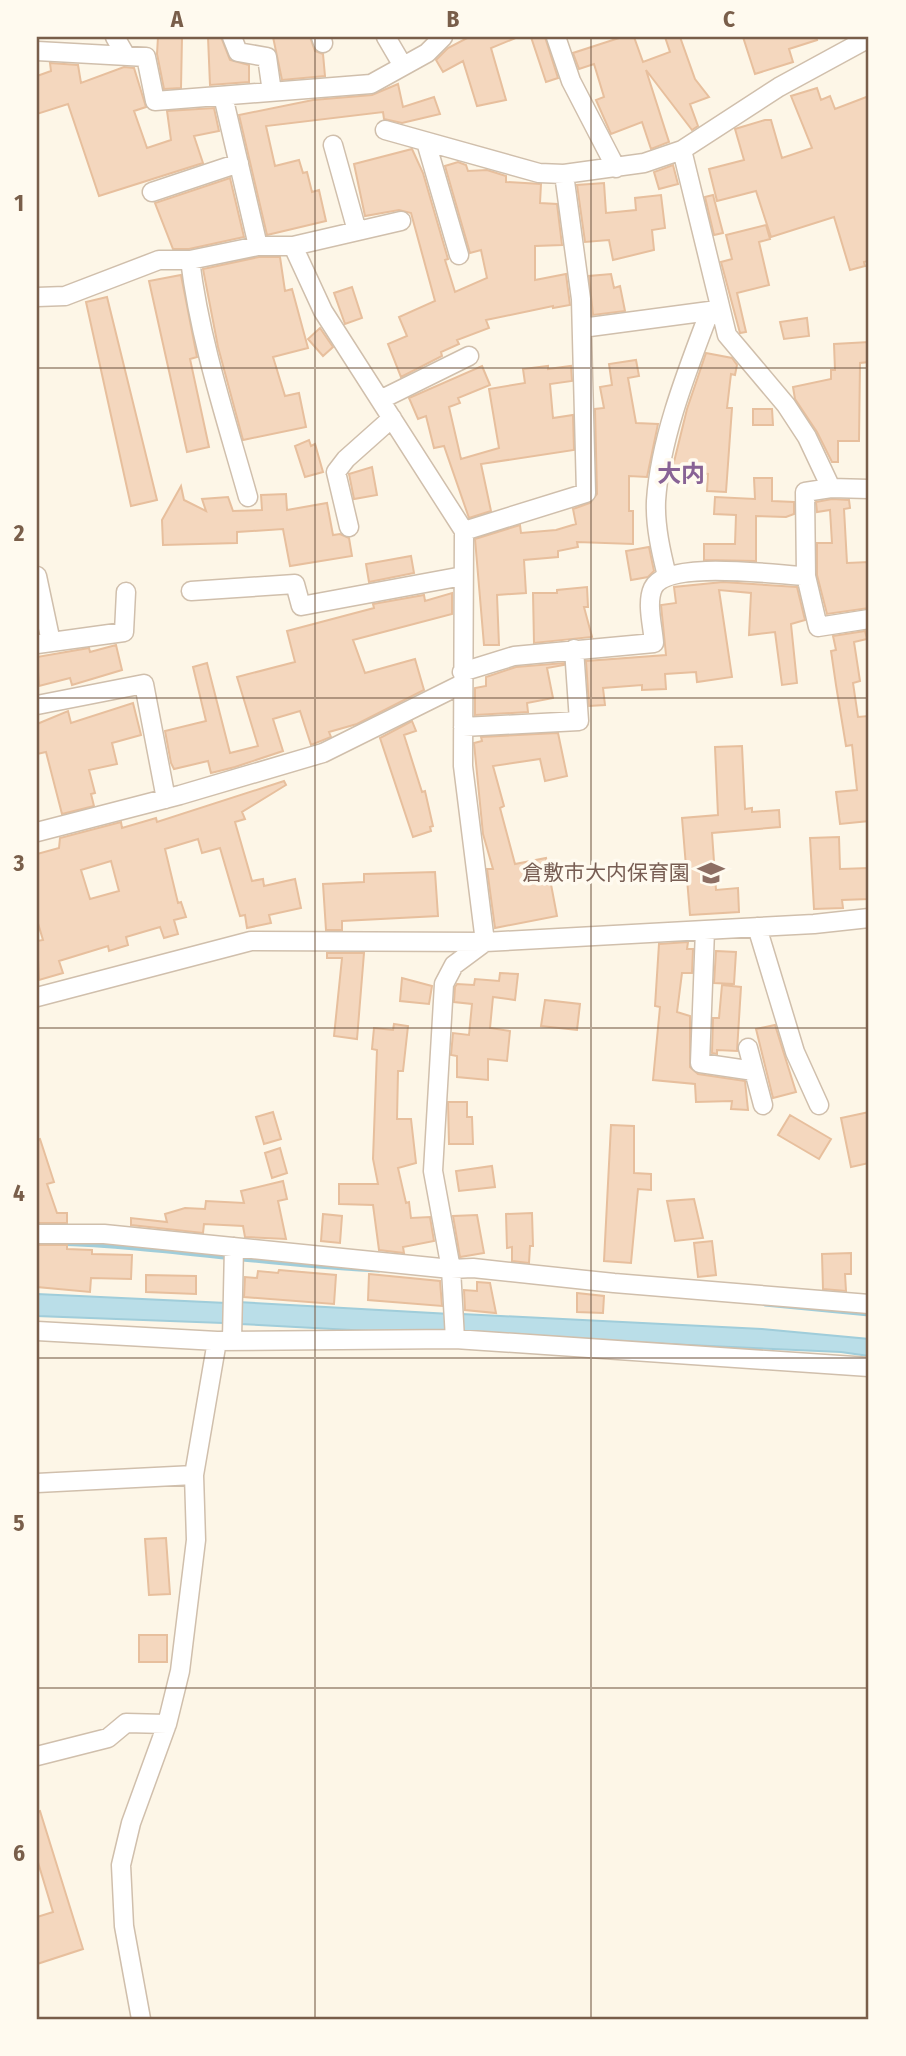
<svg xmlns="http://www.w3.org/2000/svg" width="906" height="2056" viewBox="0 0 906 2056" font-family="'Fira Sans Condensed','Noto Sans JP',sans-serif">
  <rect width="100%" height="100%" fill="#fdf6e7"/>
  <path fill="#badee8" stroke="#a0cdda" stroke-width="2" d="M37,1294L226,1303V1320L223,1323L37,1316Z
    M238,1302L450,1314V1327L444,1335L240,1324Z
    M462,1314L762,1329L869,1339V1356L841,1352L468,1335L462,1329Z"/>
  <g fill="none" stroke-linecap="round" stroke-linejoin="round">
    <path stroke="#a0cdda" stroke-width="5" d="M54,1243C163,1246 270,1266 379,1270
      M765,1304L869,1314"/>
  </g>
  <path fill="#f4d7be" stroke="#e7bf9d" stroke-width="2" fill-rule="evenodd" d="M158,37H182L181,88L164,89L157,54Z
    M208,37H221L230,60L249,65V82L210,85Z
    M273,37H310L315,51L323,54L325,76L282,80Z
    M469,37H518L491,48L506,100L477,106L463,61L443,72L436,60L448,48Z
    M531,37H545L558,78L546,82Z
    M622,37H634L643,62L670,52L665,37H680L695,79L709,97L690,104L698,126L692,130L646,70L669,142L651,149L642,122L611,134L596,100L604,97L594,64L579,69L573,53Z
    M743,37H816L817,40L789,49L793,62L755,74Z
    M50,63L78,65L81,83L124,67L134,68L146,107L134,111L147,148L171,140L167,111L214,108L219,131L194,136L203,163L99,196L68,104L37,114V76L51,71Z
    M398,84L403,107L434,97L440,114L402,123L384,119L383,112L266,126L275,166L299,160L303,173L307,172L312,192L319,190L326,221L267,235L239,115L313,100L372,95Z
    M817,88L821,100L830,96L835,109L869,96V261L864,262L865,266L850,270L834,217L771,237L756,191L717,201L709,169L744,160L735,129L765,120H771L782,158L812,148L791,96Z
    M412,149L423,173L448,259L445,260L455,292L487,278L481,250L470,253L445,166L458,162L466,165L468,171L487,170L506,176V182L541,184L540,203L557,204L562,245L535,246V280L566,274L570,305L553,308V306L486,320L489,328L457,340L459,344L441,352L442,356L401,377L388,344L407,336L399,317L435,301L411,213L399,210L365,216L354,164Z
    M673,165L678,184L659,189L654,172Z
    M230,178L244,237L189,249H173L155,203Z
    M604,183L606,213L636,210L635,198L661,195L665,228L652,230L654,250L613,260L609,240L585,242L577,185Z
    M713,195L723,233L714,235L705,197Z
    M766,225L770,239L759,242L769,285L737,293L746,332L740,333L721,262L732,259L726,235Z
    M259,257H280L285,291L292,289L308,348L273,357L285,396L299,393L306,427L243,440L218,347L203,269Z
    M611,274L614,288L620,286L625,311L593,315L589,276Z
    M181,275L197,357L190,359L209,447L187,452L149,281Z
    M352,287L362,318L345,324L334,293Z
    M107,297L157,500L131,506L86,302Z
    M807,318L809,336L784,339L780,322Z
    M320,328L333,347L323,356L308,339Z
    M869,342V362L860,363L859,441H838V462H832L817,432L795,399L793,387L831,379V370H835L834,344Z
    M706,353L732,358L737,365L735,375L731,374L727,408H732L726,492L707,491L708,474L672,470L687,409Z
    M636,360L639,376L628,378L636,423L658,424L647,477L629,476V511H633V544L577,542L578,547L558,551V557L524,560L526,593L497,595L499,645H484L475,539L520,525L521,533L556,530L576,524L573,509L590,503L597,494L595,409L604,408L600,387L612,385L609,364Z
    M482,366L490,385L458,398L460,403L449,407L461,459L499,448L489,389L525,383L523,369L548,366V369L571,366L572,381L550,384L553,418L573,415L574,450L481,464L491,511L469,518L444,446L434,448L426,416L418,419L409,398Z
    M753,409H772L773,425H753Z
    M309,440L311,446L315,444L323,472L305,477L295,446Z
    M372,467L377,495L354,499L349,474Z
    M754,478H772V501L794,502V514L786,517L756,516V561L704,560V544H735L736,515L714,514L715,497L755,499Z
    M181,486L184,500L206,511L202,499L228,497L233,511L262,510L261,495L286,494L287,510L327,503L333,535L340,534L349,538L352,556L290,566L283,529L237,532V543L163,545L162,520Z
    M832,499L849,500L850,508L844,509L847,563L869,562V608L827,614L817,575V543H832L830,510L817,512L816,502Z
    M649,547L654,571L648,577L631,580L626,551Z
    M411,556L414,573L369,582L366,564Z
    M723,582L797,587L805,620L791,624L797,683L782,685L775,632L749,635L751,593L719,590L732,677L697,682L696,672L665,674L666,689L642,690V685L603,688L605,705L589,706L586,661L666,655L661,605L676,603L674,587Z
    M587,587L588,607H584L592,637L534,643L533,593H557V590Z
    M452,593V614L353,640L365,673L415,659L424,690L357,724L329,732L331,737L311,745L300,711L273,719L283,751L235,767L211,773L208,761L174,769L171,763L165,731L206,721L193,667L207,663L230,753L258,746L237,677L295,662L287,631L374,608L373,604L424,595L425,601Z
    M865,631L867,639L854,642L860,681L853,683L858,717L868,716L869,726V821L840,824L836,792L857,790L852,745L846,746L836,685L831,651L836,650L833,636Z
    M116,645L122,670L72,685L70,678L39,686L37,657L89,648L90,652Z
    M564,663V665L547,668L553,698L527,703L528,712L475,715V688L486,686V677L516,667Z
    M133,703L141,735L112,743L117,764L89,770L95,793L91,794L94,806L62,814L46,752L37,754V724L68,711L71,723Z
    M412,721L416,731L404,735L422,792L425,791L433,826L430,827L431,831L413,837L380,738Z
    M558,733L567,776L545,781L540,759L493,766L504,806L500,808L515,864L546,858L557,916L495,928L487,869H493L483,834L474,743L482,741L481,737Z
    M742,746L745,809L752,808V812L779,810L780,827L712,833L716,890L738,888L739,912L690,915L682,818L718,815L715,747Z
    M284,781L286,785L242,812L245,819L235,822L252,881L263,879L264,886L295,879L301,908L269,915L271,923L247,928L245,915L240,916L220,848L202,853L198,839L165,849L178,903L181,902L186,917L174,920L178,934L164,938L160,927L126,937L128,945L109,951L108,946L59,961L63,973L39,980L37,941L43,940L37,920V854L59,848L60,838L121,822L122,828L156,818L157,822ZM111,861L119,891L90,899L81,870Z
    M839,837L840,869L869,868V899L842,900L843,908L814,909L810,838Z
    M435,872L438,916L342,921V930H326L323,884L364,882V874Z
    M688,942L687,949H693L692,973H682L677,1012L690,1016V1067L698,1074L745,1081L748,1110L731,1109L732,1101L696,1102L695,1084L653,1080L660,1007L655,1006L659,944Z
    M716,951L736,952L734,984L714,983Z
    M327,953H364L357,1039L334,1036L342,958H327Z
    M500,973L518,974L515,1000L493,997L490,1028L510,1031L507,1061L488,1059V1080L457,1077V1056L451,1055L453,1033L469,1035L472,1004L454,1002L455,987L457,984L474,985L475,979L499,981Z
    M402,978L432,986L429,1004L400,1001Z
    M722,985L741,987L737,1051L717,1050V1054L712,1053L713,1018H719Z
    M545,1000L580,1004L577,1030L541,1026Z
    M394,1024L408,1026L403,1071H398L397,1119H411L416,1163L398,1168L406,1203L409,1202L411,1218L430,1217L434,1241L403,1247L404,1253L379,1250L373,1205L339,1204V1184H378L373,1159L377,1050L372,1049L374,1028L393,1030Z
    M775,1025L796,1092L773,1098L756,1029Z
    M448,1102H467V1117H472L473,1144H449Z
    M273,1112L281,1139L264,1144L256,1117Z
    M869,1112V1163L851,1167L841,1118Z
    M790,1115L831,1139L819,1159L778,1135Z
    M611,1125L634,1126V1173L651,1174V1190L638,1189L631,1263L604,1261Z
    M40,1139L54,1182L47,1184L57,1213H67V1223H37V1140Z
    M280,1148L287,1173L272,1178L265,1153Z
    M492,1166L495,1187L459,1191L456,1171Z
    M283,1181L287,1199L278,1201L286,1239L245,1237L243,1226L204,1224L203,1233L131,1225V1218L167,1222L165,1214L185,1208L205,1209L206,1201L244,1203L241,1191Z
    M694,1199L703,1238L675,1241L667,1201Z
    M532,1213L533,1246H530L529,1263L512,1261V1247L507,1248L506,1214Z
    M323,1214L342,1216L340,1243L321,1241Z
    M477,1215L484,1253L460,1257L453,1216Z
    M712,1241L716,1275L698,1277L694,1243Z
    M37,1245H67V1249L92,1250V1254L132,1255L131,1279L91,1278L90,1292L37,1287Z
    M851,1253V1274H845L846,1291L823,1289L822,1254Z
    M279,1270L336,1275L334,1304L244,1297L245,1277L257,1278L258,1271L278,1273Z
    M369,1274L440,1281L442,1306L368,1300Z
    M146,1275L196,1276V1294L146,1292Z
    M477,1282L490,1283L496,1313L465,1310L464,1290L477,1291Z
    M577,1293L604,1296L603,1313L577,1312Z
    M166,1538L170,1594L149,1595L145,1539Z
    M139,1635H167V1662H139Z
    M40,1811L83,1949L37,1964V1917L53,1912L37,1859V1812Z"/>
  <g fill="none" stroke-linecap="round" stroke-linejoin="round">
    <g stroke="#d0bfac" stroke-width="21">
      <path id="street" d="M115,37L126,56
        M232,37L238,52L267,57L272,92
        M321,37L323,43
        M386,37L403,66
        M556,37L571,81L616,168
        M37,51L146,57L155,101L371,84L427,53L443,37
        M223,96L258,246
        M385,130L539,173L564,174
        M426,142L459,255
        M333,145L357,231
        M682,150L727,335L786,405L807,437L831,488L869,489
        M152,192L239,163
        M293,246L323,311L464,531L463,766L485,942
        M190,260C200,341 226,419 248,497
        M37,297L65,296L159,260H190L258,246H293L401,221
        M582,328L717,310
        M380,400L469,356
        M831,488L805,492L806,576L818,627L869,619
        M349,527L336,472L346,459L392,418
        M464,531L586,493L581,299L564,174L644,163L682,150L779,87L869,38
        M37,576L51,642
        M667,576C661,552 655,526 656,501C660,439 687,371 709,313
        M191,591L295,584L301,606L463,576
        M37,644L124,632L126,592
        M462,672L514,656L654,643C653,627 646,603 653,588C666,559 777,575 806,576
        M37,705L144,684L166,799
        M463,727L579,721L574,649
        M37,832L180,795L323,753L462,684
        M757,927L795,1052L819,1105
        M705,930L700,1063L754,1071
        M37,997L251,941L485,942L814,924L869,918
        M748,1048L763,1105
        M37,1234H104L451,1269L473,1268L614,1283L869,1304
        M37,1331L217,1341L455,1339L869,1367
        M232,1339L234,1247
        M455,1339L451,1269L433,1171L444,984L454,965L485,942
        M37,1483L194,1475
        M37,1756L108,1738L126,1723L167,1724
        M141,2019L124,1926L121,1865L131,1823L167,1724L180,1671L196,1540L194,1475L217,1341"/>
    </g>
    <use href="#street" stroke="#fff" stroke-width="18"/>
  </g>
  <path fill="none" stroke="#795e4a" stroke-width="2" stroke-opacity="0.55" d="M315,37V2019M591,37V2019M37,368H869M37,698H869M37,1028H869M37,1358H869M37,1688H869"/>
  <defs>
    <g id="school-bare" transform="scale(2.1)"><path d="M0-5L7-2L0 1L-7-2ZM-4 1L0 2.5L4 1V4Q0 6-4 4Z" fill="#8d6e63" stroke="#fffaef" stroke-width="2.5" paint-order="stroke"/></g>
  </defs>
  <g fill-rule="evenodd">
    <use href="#school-bare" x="711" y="873"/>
  </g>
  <g text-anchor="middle" stroke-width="7" stroke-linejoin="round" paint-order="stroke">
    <g font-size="21" fill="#785e54" stroke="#fffaef" text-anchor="end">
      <text x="690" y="880">倉敷市大内保育園</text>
    </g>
    <g font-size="24" font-weight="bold" fill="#886295" stroke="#fffaef">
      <text x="681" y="482">大内</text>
    </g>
  </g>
  <rect width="906" height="2056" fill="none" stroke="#fffaef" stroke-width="77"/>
  <rect x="38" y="38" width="829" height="1980" fill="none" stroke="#795e4a" stroke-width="2.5"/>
  <g font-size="23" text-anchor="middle" font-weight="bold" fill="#795e4a">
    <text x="177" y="27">A</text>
    <text x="453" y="27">B</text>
    <text x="729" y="27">C</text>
    <text x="19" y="211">1</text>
    <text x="19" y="541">2</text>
    <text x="19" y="871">3</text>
    <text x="19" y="1201">4</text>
    <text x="19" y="1531">5</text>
    <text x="19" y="1861">6</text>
  </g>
</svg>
